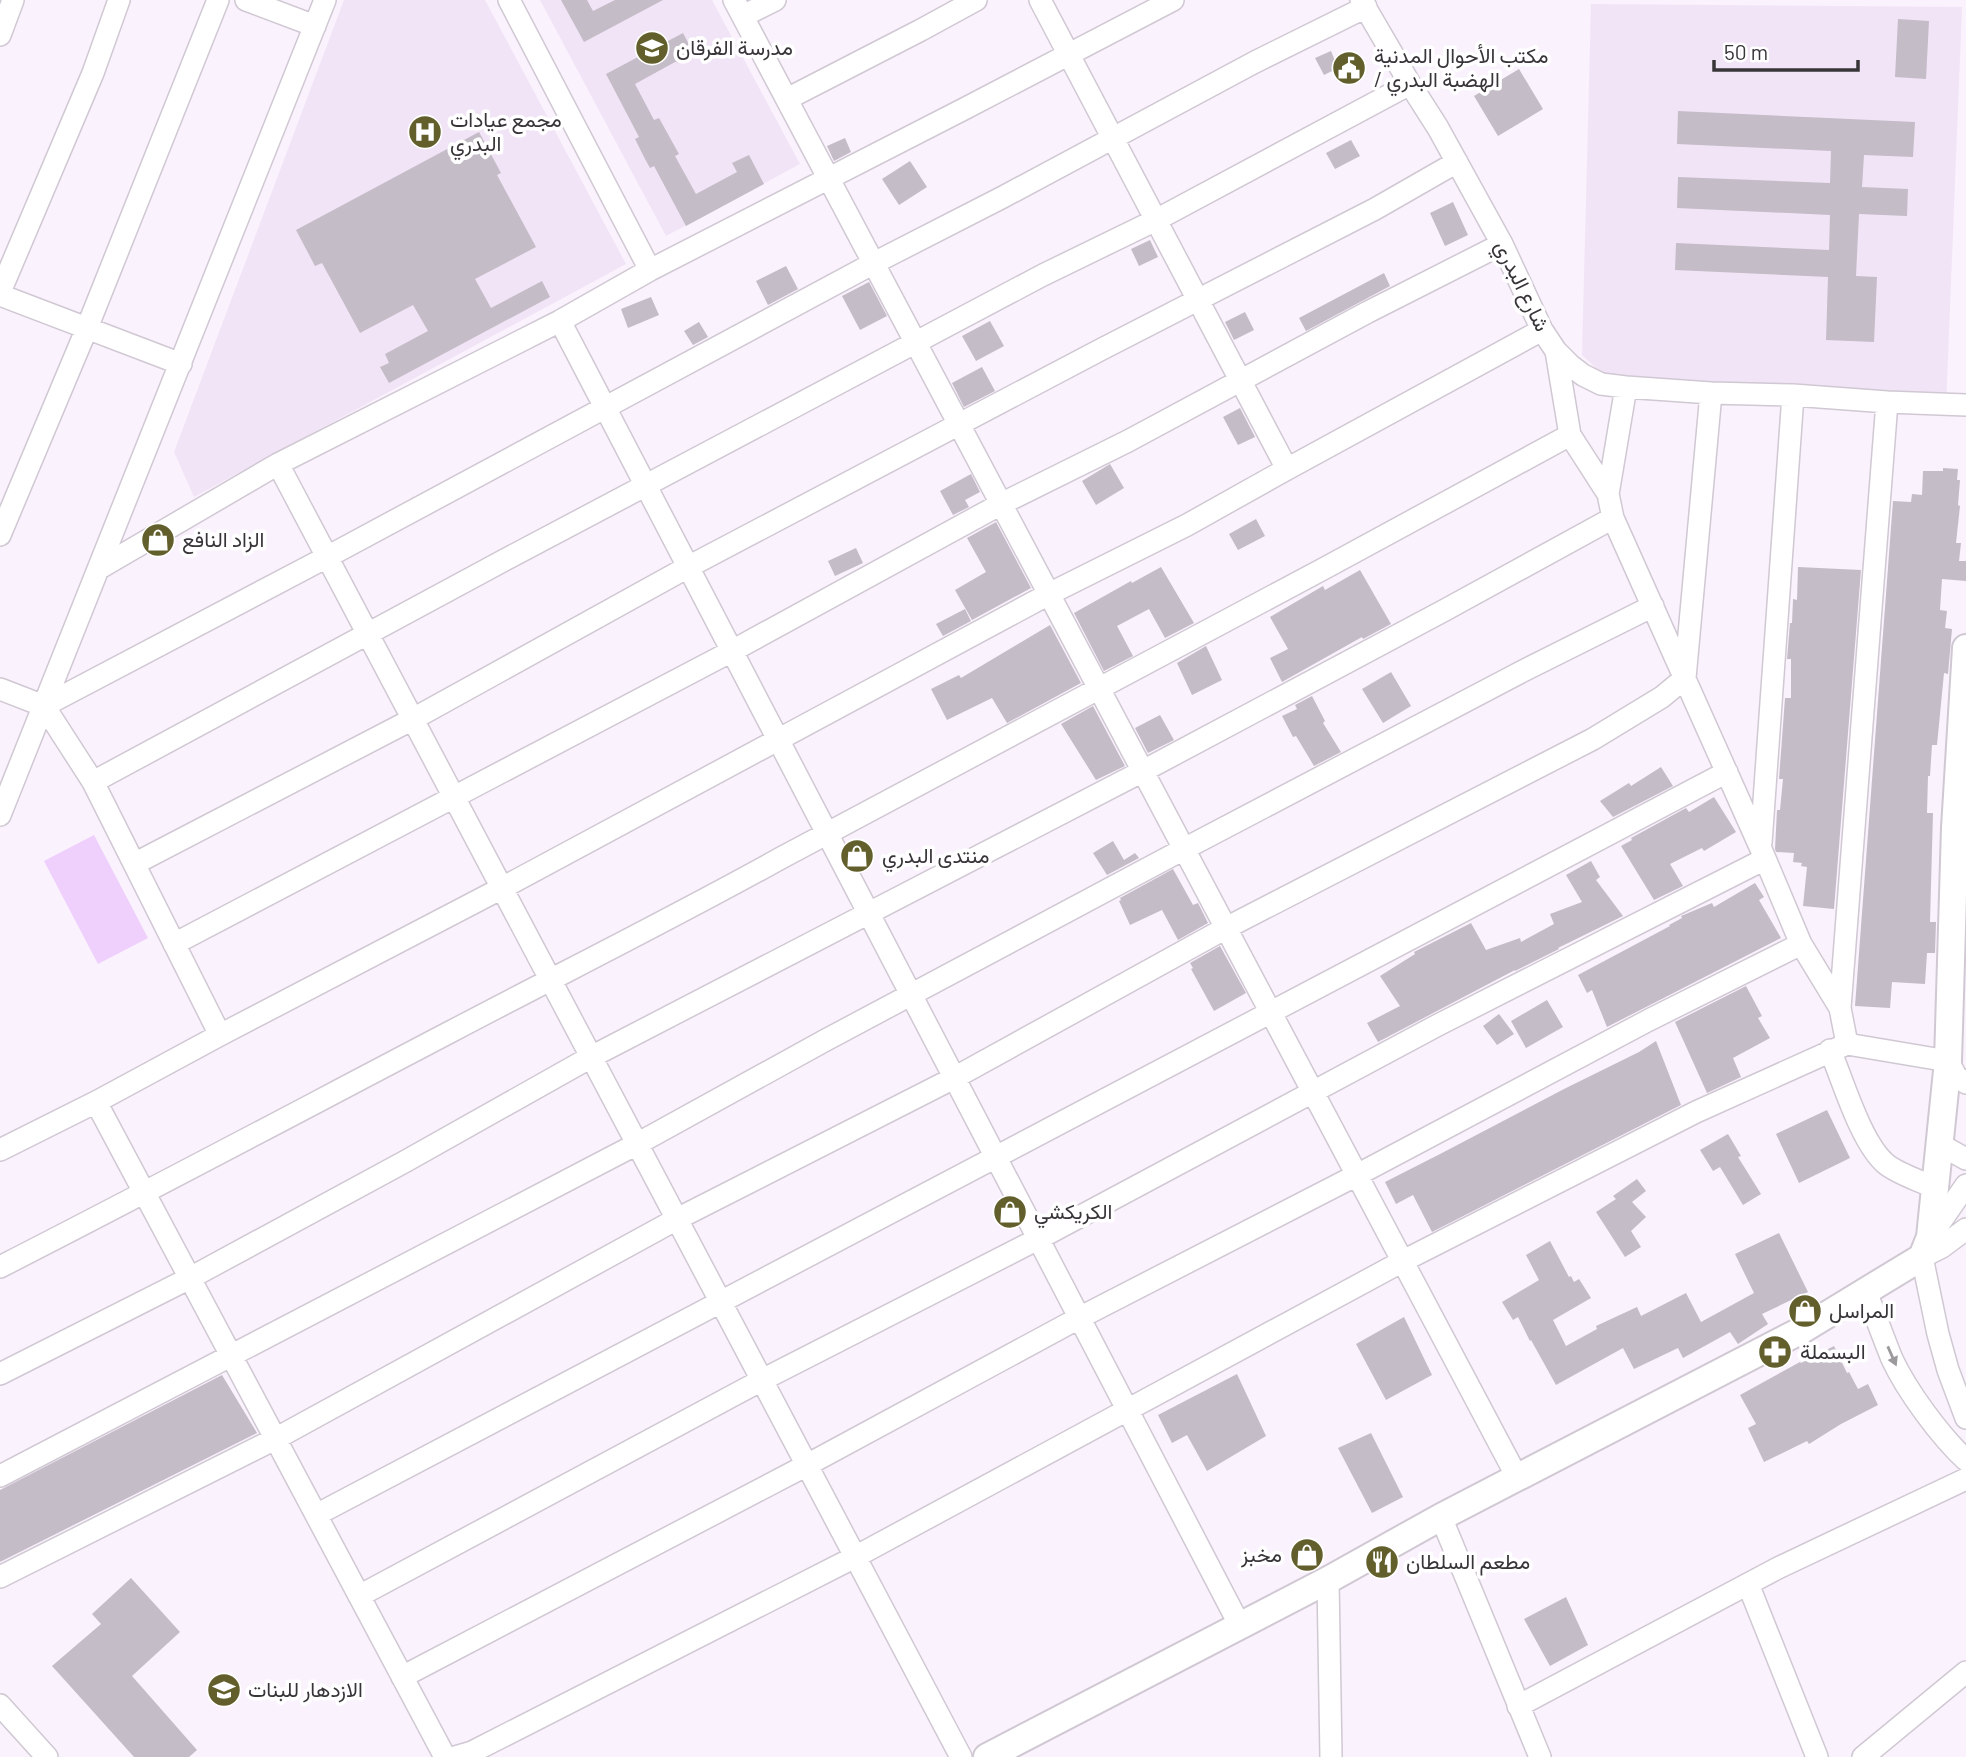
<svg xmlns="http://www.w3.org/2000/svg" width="1966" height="1757" viewBox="0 0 1966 1757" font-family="Barlow,Vazirmatn,sans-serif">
  <rect width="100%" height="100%" fill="#faf2fd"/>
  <path fill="#f1e4f6" d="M344,0H485L626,264L194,497L174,452Z
    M540,0H712L800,164L666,236Z
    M1591,4L1962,7L1946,408L1630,400L1582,355Z"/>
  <path fill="#efcffc" d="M94,835L148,938L98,964L44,861Z"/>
  <path fill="#c4bcc7" d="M561,0H587L593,11L615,0H663L584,42Z
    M1898,19L1929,21L1926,79L1895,77Z
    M683,33L695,56L682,63L675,62L635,84L654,120L659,118L679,154L675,156L696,194L737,172L732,163L749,155L764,184L686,226L654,166L650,168L645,159L635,139L639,137L606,74Z
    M1331,51L1338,68L1324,75L1315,58Z
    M1519,69L1543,109L1498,136L1474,96Z
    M1678,111L1915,122L1913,157L1864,155L1862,187L1908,189L1907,216L1859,214L1856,276L1877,277L1874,342L1826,340L1828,277L1675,270L1676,243L1829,250L1830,215L1677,208L1678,177L1830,183L1831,151L1677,144Z
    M479,132L501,173L497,175L536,247L475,279L491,308L542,281L550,297L389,383L380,367L389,363L385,354L428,331L413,305L360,333L322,263L315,266L296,230Z
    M845,138L851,152L834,161L827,146Z
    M1351,140L1360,156L1335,169L1326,153Z
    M910,161L927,187L899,205L882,179Z
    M1453,202L1468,235L1445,246L1430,213Z
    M1150,240L1158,257L1139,266L1131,249Z
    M786,266L798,289L768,305L756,281Z
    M1384,273L1390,286L1306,331L1299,318Z
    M869,282L887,316L860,330L842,296Z
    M651,297L659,315L628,328L621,309Z
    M1245,312L1254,330L1234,340L1225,322Z
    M990,321L1004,346L976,361L962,336Z
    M699,322L708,337L693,345L684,331Z
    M982,367L995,391L964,407L952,383Z
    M1240,408L1255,437L1238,445L1223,417Z
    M1110,464L1124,488L1096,505L1082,481Z
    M1943,468L1958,469L1957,480H1960L1958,505L1960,506L1956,543H1961L1959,561H1966V581L1942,579L1940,610L1947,611L1945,628L1952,629L1948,674L1944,673L1937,745H1932L1930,776H1928L1927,813H1933L1930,922H1936L1935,953H1927L1925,984L1892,982L1890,1008L1855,1006L1893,501L1911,502L1912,494L1922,495L1923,471H1943Z
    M971,474L980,492L965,500L969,507L953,515L940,491Z
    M1256,519L1265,536L1238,550L1229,534Z
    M996,522L1031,588L972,620L955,590L986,572L967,538Z
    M856,548L863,563L835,576L828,561Z
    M1161,567L1194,623L1165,638L1149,609L1117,626L1133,656L1104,671L1074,613L1131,581L1132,583Z
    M1798,567L1861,570L1834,909L1803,906L1807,867L1801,866L1802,863L1793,862L1794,853L1776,852L1775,849L1777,810H1780L1783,779H1779L1785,698H1791V659H1787L1790,623H1792L1793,599L1797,600Z
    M1360,570L1391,624L1363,639L1362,637L1282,682L1270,658L1288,649L1270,617L1323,586L1325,590Z
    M965,609L971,621L943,636L936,624Z
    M1050,625L1081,683L1007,723L992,698L947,720L931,689L959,675L961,678Z
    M1206,646L1222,680L1192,695L1177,663Z
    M1391,672L1411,706L1383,723L1362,689Z
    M1312,696L1325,721L1323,723L1341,752L1314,766L1296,736L1293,737L1282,716L1297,709L1295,705Z
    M1093,706L1125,766L1096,780L1061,724Z
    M1160,715L1174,740L1148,753L1135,728Z
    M1661,767L1673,786L1613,817L1600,801L1629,783L1631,786Z
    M1714,797L1736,832L1704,851L1702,848L1670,864L1683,886L1654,900L1621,846L1632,840L1631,838L1686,808L1689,812Z
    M1113,841L1124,860L1135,853L1139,858L1107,875L1093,853Z
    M1591,861L1600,877L1596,880L1623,916L1558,948L1559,949L1515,971V970L1378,1042L1367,1023L1400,1006L1380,976L1415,954L1414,952L1471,923L1486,950L1520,938L1521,942L1554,924L1550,914L1582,902L1566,875Z
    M1173,869L1193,905L1198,903L1208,923L1178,940L1162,910L1130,925L1119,901L1121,900L1120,898Z
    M1755,883L1764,897L1759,900L1781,938L1607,1027L1592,990L1587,993L1578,975L1670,926L1669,925L1682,918L1681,916L1712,903L1714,907Z
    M1220,946L1246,993L1214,1011L1191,969L1193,968L1190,963Z
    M1746,986L1762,1016L1758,1018L1770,1038L1733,1058L1741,1077L1707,1093L1675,1022Z
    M1547,1000L1563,1027L1526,1048L1511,1021Z
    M1499,1014L1514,1034L1497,1045L1483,1026Z
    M1656,1041L1681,1105L1432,1232L1413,1195L1396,1204L1385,1182L1442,1153L1564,1089L1639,1052Z
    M1827,1110L1850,1158L1799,1183L1776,1134Z
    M1728,1134L1741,1156L1738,1157L1761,1194L1743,1205L1720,1167L1713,1171L1700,1150Z
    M1637,1179L1646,1191L1632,1202L1646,1217L1631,1231L1641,1247L1625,1257L1596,1212L1616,1199L1613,1196Z
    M1779,1233L1808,1292L1762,1314L1768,1324L1738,1344L1730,1332L1683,1358L1678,1348L1634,1369L1623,1348L1556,1385L1531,1340L1530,1341L1518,1317L1513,1320L1502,1302L1539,1280L1526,1255L1550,1241L1569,1277L1571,1276L1574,1282L1579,1279L1591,1298L1553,1320L1566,1346L1597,1329L1596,1326L1637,1307L1641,1316L1686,1293L1701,1322L1754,1293L1735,1254Z
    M1404,1317L1432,1375L1386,1400L1356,1344Z
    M1834,1346L1847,1373L1849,1372L1858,1389L1868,1384L1878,1405L1841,1424L1809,1444L1807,1441L1764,1462L1748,1428L1756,1424L1740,1395L1800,1362L1801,1363Z
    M1237,1374L1266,1436L1207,1471L1187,1435L1172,1443L1158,1415Z
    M222,1375L257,1433L0,1562V1490Z
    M1371,1433L1403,1497L1372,1513L1338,1448Z
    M131,1578L180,1632L132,1676L197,1750L189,1757H134L52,1666L101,1624L92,1614Z
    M1566,1597L1588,1645L1550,1666L1524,1619Z"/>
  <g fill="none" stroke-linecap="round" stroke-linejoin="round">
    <g stroke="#d0c8d3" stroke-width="24">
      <path id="minor" d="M246,0L315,26
        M509,0L650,270
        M734,0L1517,1477
        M1040,0L1287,469
        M1361,0L1410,84L1438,128L1502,244L1542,330L1556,351L1570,365L1583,375L1601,384L1626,387L1711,393L1793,395L1887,402L1966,405
        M743,16L775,0
        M0,35L13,0
        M787,99L921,30L976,0
        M0,292L93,73L119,0
        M0,295L181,364
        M560,321L1239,1624
        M1556,351L1570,435L1608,494L1613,518L1761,849L1801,944L1840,1008L1847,1044L1948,1061L1956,1076L1966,1083
        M278,464L961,1757
        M1608,494L1626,387
        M0,535L87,328L218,0
        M100,568L278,464L560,321L650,270L964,109L1173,0
        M0,689L44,706L93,782L220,1035
        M44,706L327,557L874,263L1003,197L1255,62L1366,7
        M93,782L499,563L1043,275L1156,220L1410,84
        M0,815L325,0
        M1761,843L1793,395
        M134,864L413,719L688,567L1102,349L1375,209L1457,162
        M174,944L732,651L1001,504L1128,441L1368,312L1502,244
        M1840,1008L1887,402
        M1830,1050C1843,1081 1861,1143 1886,1164C1898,1174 1921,1181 1935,1188
        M96,1102L445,1757
        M1939,1144L1966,1159
        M0,1150L96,1102L220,1035L502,888L1049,594L1187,525L1287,469L1542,330
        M1966,1229L1942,1247L1922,1257L1938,1334L1948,1370L1966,1418
        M1930,1237L1966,1185
        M0,1267C151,1190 301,1110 452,1031C562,973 673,918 781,858L1325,568L1570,435
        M1866,1292C1875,1314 1883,1337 1892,1359C1907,1391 1940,1436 1966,1460
        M0,1374L190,1278L406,1161L591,1057L1143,771L1445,610L1613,518
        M0,1476L637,1144L824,1041L1184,849L1521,672L1653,606
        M316,1515L1727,772
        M1441,1517L1540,1757
        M0,1577L275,1439L677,1219L954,1078L1226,928L1593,739L1662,697L1685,678L1711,393
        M1328,1580L1331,1757
        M1748,1584L1817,1757
        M359,1596L762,1380L1038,1239L1438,1025L1765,859
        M402,1677L807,1465L1079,1318L1357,1175L1649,1020L1801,944
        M0,1705L47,1757
        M1518,1706L1778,1568L1966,1479
        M455,1757L472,1752L855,1557L1403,1261L1696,1112L1847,1044
        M1863,1757L1966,1672"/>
    </g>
    <g stroke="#d0c8d3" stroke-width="30">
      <path id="major" d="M987,1757L1328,1580L1441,1517L1802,1330L1922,1257L1930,1237L1948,1061L1955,828L1966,648"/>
    </g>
    <use href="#minor" stroke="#fff" stroke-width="21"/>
    <use href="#major" stroke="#fff" stroke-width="26"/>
  </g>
  <defs><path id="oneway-solid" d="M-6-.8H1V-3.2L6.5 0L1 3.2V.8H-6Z" transform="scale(1.75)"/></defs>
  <use fill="#9c9a9c" href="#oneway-solid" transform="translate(1892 1356) rotate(66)"/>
  <defs>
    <g id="school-disc" transform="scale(1.75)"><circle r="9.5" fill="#625f2c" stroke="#fff"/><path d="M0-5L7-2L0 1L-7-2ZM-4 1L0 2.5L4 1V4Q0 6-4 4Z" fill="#fff"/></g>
    <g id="civic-disc" transform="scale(1.75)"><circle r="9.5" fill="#625f2c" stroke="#fff"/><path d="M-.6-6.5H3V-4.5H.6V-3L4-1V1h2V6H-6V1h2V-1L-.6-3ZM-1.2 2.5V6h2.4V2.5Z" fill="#fff"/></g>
    <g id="hospital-disc" transform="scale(1.75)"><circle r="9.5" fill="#625f2c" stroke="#fff"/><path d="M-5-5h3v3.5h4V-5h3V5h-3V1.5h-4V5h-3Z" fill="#fff"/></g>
    <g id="shop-disc" transform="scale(1.75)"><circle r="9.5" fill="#625f2c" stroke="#fff"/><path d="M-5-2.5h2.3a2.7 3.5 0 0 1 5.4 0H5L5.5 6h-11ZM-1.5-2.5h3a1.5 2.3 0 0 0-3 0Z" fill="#fff"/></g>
    <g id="pharmacy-disc" transform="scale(1.75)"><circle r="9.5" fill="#625f2c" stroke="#fff"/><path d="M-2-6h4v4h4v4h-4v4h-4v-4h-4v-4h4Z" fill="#fff"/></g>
    <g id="restaurant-disc" transform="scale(1.75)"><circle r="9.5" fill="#625f2c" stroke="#fff"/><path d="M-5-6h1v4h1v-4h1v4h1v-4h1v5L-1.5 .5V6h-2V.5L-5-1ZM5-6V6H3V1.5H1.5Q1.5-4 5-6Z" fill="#fff"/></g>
  </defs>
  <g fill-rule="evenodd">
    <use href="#school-disc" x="652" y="48"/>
    <use href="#civic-disc" x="1349" y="68"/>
    <use href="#hospital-disc" x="425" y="132"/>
    <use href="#shop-disc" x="158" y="540"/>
    <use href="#shop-disc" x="857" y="856"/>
    <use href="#shop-disc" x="1010" y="1212"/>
    <use href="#shop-disc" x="1805" y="1311"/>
    <use href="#pharmacy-disc" x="1775" y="1352"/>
    <use href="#shop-disc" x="1307" y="1555"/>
    <use href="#restaurant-disc" x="1382" y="1562"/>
    <use href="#school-disc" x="224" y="1690"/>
  </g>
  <g text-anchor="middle" stroke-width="7" stroke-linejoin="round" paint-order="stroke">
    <g font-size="21" fill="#383539" stroke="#fff" text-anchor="start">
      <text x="676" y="55">مدرسة الفرقان</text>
      <text x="1374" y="63">مكتب الأحوال المدنية<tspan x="1374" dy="24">/ الهضبة البدري</tspan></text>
      <text x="450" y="127">مجمع عيادات<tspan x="450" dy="24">البدري</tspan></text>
      <text x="182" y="547">الزاد النافع</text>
      <text x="882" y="863">منتدى البدري</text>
      <text x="1034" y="1219">الكريكشي</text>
      <text x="1829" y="1318">المراسل</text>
      <text x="1800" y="1359">البسملة</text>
      <text x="1282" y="1562" text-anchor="end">مخبز</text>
      <text x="1406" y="1569">مطعم السلطان</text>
      <text x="248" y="1697">الازدهار للبنات</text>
    </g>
    <g font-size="21" fill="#383539" stroke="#fff">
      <text transform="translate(1522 286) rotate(64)" y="7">شارع البدري</text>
    </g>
  </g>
  <path d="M1714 60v10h144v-10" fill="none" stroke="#383539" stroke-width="3.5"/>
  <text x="1724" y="60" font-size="21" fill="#383539" stroke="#ffffff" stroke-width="5" paint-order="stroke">50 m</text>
</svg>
